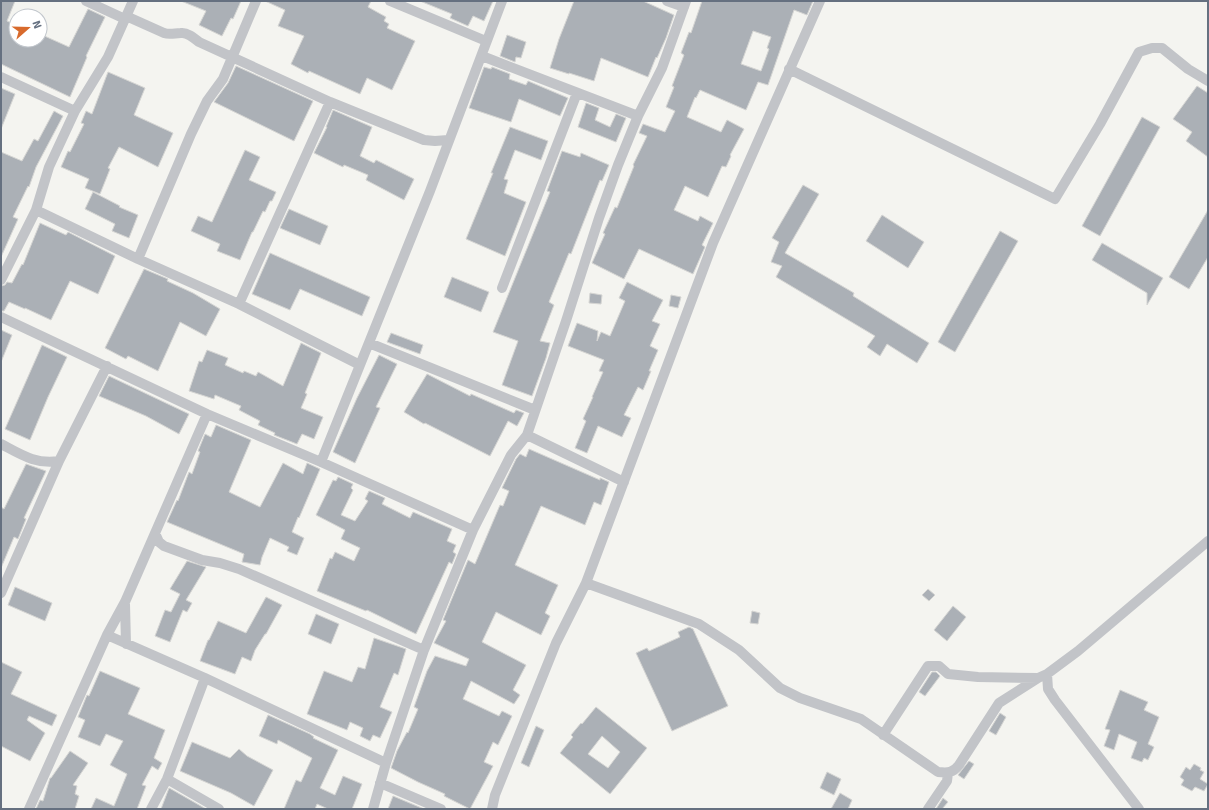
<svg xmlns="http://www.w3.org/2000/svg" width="1209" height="810" viewBox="0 0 1209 810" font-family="Signika,sans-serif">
  <rect width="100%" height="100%" fill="#f4f4f0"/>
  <path fill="#abb0b6" stroke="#d5d5d3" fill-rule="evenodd" d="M1,1H15L7,21L16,25V40H40V34L69,47L88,9L105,17L86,56L87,57L70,97L1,64Z
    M181,1H241L233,19L231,18L222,36L199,25L206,11Z
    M265,1H371L368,7L386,17L384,21L389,24L387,28L415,41L392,90L367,78L360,94L309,71L308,73L291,64L304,36L278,26L285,10Z
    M420,1H493L484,21L473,16L468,26L450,18L452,14Z
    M574,1H643L674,15L666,38L657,58L656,57L648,77L601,58L594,81L569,73V74L550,68L559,39Z
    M702,1H813L807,15L794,10L768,85L758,82L746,110L700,90L696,98L695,97L687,117L721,132L727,120L744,129L730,155L731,156L726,167L722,166L708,197L685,186L674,210L698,221L700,216L713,223L702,245L705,247L693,274L639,249L624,279L592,263L605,234L603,233L615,207L617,208L634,166L633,165L647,136L639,133L643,124L665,132L675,111L666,107L674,87L672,86L684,55L681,53L689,32L691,33ZM753,31L771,37L767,48L769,49L761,71L741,64Z
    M507,35L526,42L521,58L516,57L515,62L500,56Z
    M236,66L313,101L294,141L214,102L228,83Z
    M484,67L491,69L492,67L510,74L509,79L526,85L528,81L568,98L560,116L519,99L511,122L469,108Z
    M108,72L145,88L134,115L173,133L158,167L119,147L108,168L110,169L100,194L85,188L89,179L61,167L68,151L70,152L84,124L81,123L86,111L92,114Z
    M1197,86L1208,93V157L1186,141L1192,132L1173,119Z
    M1,88L15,94L1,129Z
    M586,103L599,108L595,120L610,127L616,114L626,118L616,142L578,127Z
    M333,110L372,127L360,156L374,163L376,160L414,179L404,200L366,180L368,175L344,165L343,167L314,153L327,127H326Z
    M54,111L63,116L36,167L29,187L28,186L13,217L18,219L1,257V152L22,161L34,139L38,141Z
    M1142,117L1160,127L1100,236L1082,226Z
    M510,127L548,141L541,160L515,150L504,179L508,180L504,193L526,202L505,256L466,239L493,173H491Z
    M245,150L260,157L249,180L276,192L272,201H270L265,212L263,211L253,232H252L240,260L217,251L220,244L191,231L198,216L212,222Z
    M562,151L580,157L581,153L609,165L602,181L600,180L571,254L569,253L549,302L554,305L540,341L550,343L546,358L532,396L502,385L518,341L493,332L550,192L547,191Z
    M803,185L819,194L785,253L854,293L853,296L929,343L917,363L887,344L880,356L867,347L875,336L776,277L782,266L771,262L779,242L772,238Z
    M93,192L120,206L119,207L138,215L129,238L112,231L115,224L85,209Z
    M289,209L328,226L320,245L280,228Z
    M1208,210V257L1189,289L1169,277Z
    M882,215L924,242L908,268L866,241Z
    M40,223L66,235L68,232L115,256L98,294L70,281L51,320L25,308V309L9,302L4,311H1V286L5,285L7,282L12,283L22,264L23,265Z
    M1000,231L1018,241L955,352L938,342Z
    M1102,243L1163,278L1147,305V293L1092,260Z
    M270,253L370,297L362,316L300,289L290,310L252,294Z
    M144,269L168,279L167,281L193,293L220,309L206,336L180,322L158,371L128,356L126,359L105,348Z
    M452,277L489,292L481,312L444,297Z
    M627,282L663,300L652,321L660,324L650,346L658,350L649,371H651L643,390L638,387L624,415L631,418L622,437L598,426L587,453L575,448L586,421L583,419L593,397H592L603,372L599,371L604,360L568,346L577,323L598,331L597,341L601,332L610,336L625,301L619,298Z
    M590,293L602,295L601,304L589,303Z
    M671,295L681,297L678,308L669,306Z
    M1,330L12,335L1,362Z
    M391,333L423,345L420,354L387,342Z
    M301,343L321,353L305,393L307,394L301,408L323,417L314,439L302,434L297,444L274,435L275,433L258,425L260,421L239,410L241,406L215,395L214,399L189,391L199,361L202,362L207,350L228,358L225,365L243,373L244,371L256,376L258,372L283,386Z
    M42,345L67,357L48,397L30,440L5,429Z
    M379,355L397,364L376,407L380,408L355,463L333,452L357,398Z
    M427,374L470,396L471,394L514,413L516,410L524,413L517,426L508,421L490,456L425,423L424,424L404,412Z
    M109,376L189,414L179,434L146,416L99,396Z
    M216,425L251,440L229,492L260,507L283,463L303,474L307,463L320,469L299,518L298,517L292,532L304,538L297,555L287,551L289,547L270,538L262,557L260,565L242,562L244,554L167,522L177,500L178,501L189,472L192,474L200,452L198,451L205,434L211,437Z
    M529,449L600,480V478L609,482L601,505L594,502L585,525L541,506L515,565L558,585L545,613L550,616L541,635L496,612L482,642L526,665L513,690L520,695L514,704L471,681L463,699L499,716L502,711L512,716L498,745L493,742L484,762L493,766L470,809L444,796L445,794L418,782L391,768L397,751L407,732L408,733L418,709L414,707L427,671L435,656L466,666L469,659L434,643L446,621L443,620L468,560L475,564L500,505L503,506L509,491L502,488L516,459L520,454L526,457Z
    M26,464L46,471L24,518L26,519L18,539L14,537L1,568V507L4,509Z
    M338,477L353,484L351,488L353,490L341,515L355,521L368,501L365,499L369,491L385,498L382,504L410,518L413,512L452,529L447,541L456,545L453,552L456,554L452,564L449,562L416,634L367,610L366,611L317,591L330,558L332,559L335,552L354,561L360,548L341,539L345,530L316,515L333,480L336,481Z
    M187,561L206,567L186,600L192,603L187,612L183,610L170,642L155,636L165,610L171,612L180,594L170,589Z
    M15,587L52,603L45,621L8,605Z
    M928,589L935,595L929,601L922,595Z
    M266,597L282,605L266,634H265L255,650L251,661L242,657L235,674L200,661L208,640H209L218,621L246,633Z
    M953,606L966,617L947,641L934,630Z
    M752,611L760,613L758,624L750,623Z
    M316,614L339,624L331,644L308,634Z
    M689,627L693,629L728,706L672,731L636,653L647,648L649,651L680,637L678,632Z
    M374,638L406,649L398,675L394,673L380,707L392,712L380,738L373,735L370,741L360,736L363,728L350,722L347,730L307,714L324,671L352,682L358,667L365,669Z
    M1,662L22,672L11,694L57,715L52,726L29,716L27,720L45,733L30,761L1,746Z
    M100,671L140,688L128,714L165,730L154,758L162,763L158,770L152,766L142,785L146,786L137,809H91L96,798L114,806L127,774L110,765L123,741L106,734L100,746L78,737L85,720L78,717L87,695L89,696Z
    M932,672H936L940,676L925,696L919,692Z
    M1120,690L1148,702L1144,710L1159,717L1148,744L1154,747L1148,760L1144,758L1142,762L1131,758L1137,742L1119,734L1114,750L1104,746L1110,730L1105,729Z
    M596,707L647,748L610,794L560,753L573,737L571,735L581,723L582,724ZM602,736L620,752L608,768L588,754Z
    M1000,713L1006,717L996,735L989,731Z
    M268,715L310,734L314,737L313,738L338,750L320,788L335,795L343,776L362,784L352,809H328L317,804L315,809H284L296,780L301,782L312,758L278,740L277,744L259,736Z
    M536,726L544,730L529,767L521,763Z
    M192,742L230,758L239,749L247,756L273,770L254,806L231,793L180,771Z
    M70,751L88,763L73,785L77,786L75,794L79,796L75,809H36L40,800L43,801L50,778H51Z
    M969,761L974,764L964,779L958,775Z
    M1194,764L1201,768L1200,770L1204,772L1200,779L1208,784L1204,791L1195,787L1192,791L1181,785L1184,780L1180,777L1186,767L1190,770Z
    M827,772L841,779L834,795L820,788Z
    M169,788L171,789L206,809H161Z
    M840,793L852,800L848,809H831Z
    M393,796L424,809H388Z
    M943,798L948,802L942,809H936Z"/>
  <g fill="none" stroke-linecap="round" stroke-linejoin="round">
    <path stroke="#c2c4c8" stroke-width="10" d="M86,1L125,19
      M390,1L486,41
      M667,1L684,7
      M126,16L164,33C170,35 175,33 181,33C187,32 194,38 199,42L330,102L424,140L435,141L448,140
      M482,56L638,116
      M789,69L1055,199L1100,124L1139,52L1152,48H1162L1188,69L1208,81
      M1,77L75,111
      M36,210L138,259L239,304L360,365
      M138,259L191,134L207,101L223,79L256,1
      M1,280L36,210L49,167L75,111L108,57L133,1
      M502,288L577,93
      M239,304L330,102
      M1,317L207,414L321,462L473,530
      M369,343L535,410
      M527,435L624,482
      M1,444C20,454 36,465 59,461
      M321,462L430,191L502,1
      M155,533L159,542L164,546L202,560L220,563L239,569L424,650
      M586,583L699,624L739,650L780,688L800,698L861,719L938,772C948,773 953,773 959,765L999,703L1038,678L1047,674L1078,651L1208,541
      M1,593L59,461L107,366
      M125,604L126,644
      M107,635L205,678L386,763
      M1047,674L1048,689L1055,700L1139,809
      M883,735L928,666H939L948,674L978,677L1038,678
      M167,779L219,809
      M380,783L441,809
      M29,809L107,635L125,602L207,414
      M151,809L167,779L205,678
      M373,809L386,763L424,650L473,530L511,455L527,435L566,321L599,218L618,165L638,116L662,68L686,1
      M492,809L495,795L556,643L586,583L713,243L820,1
      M928,809L947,781L948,773"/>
  </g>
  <rect width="1209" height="810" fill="none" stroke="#657080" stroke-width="4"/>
  <g transform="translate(28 28) rotate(70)"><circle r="19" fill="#ffffff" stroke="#c1c6cc"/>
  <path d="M0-3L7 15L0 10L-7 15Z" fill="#d86a2c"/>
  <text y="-6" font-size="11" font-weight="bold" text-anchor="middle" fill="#657080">N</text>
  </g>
</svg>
